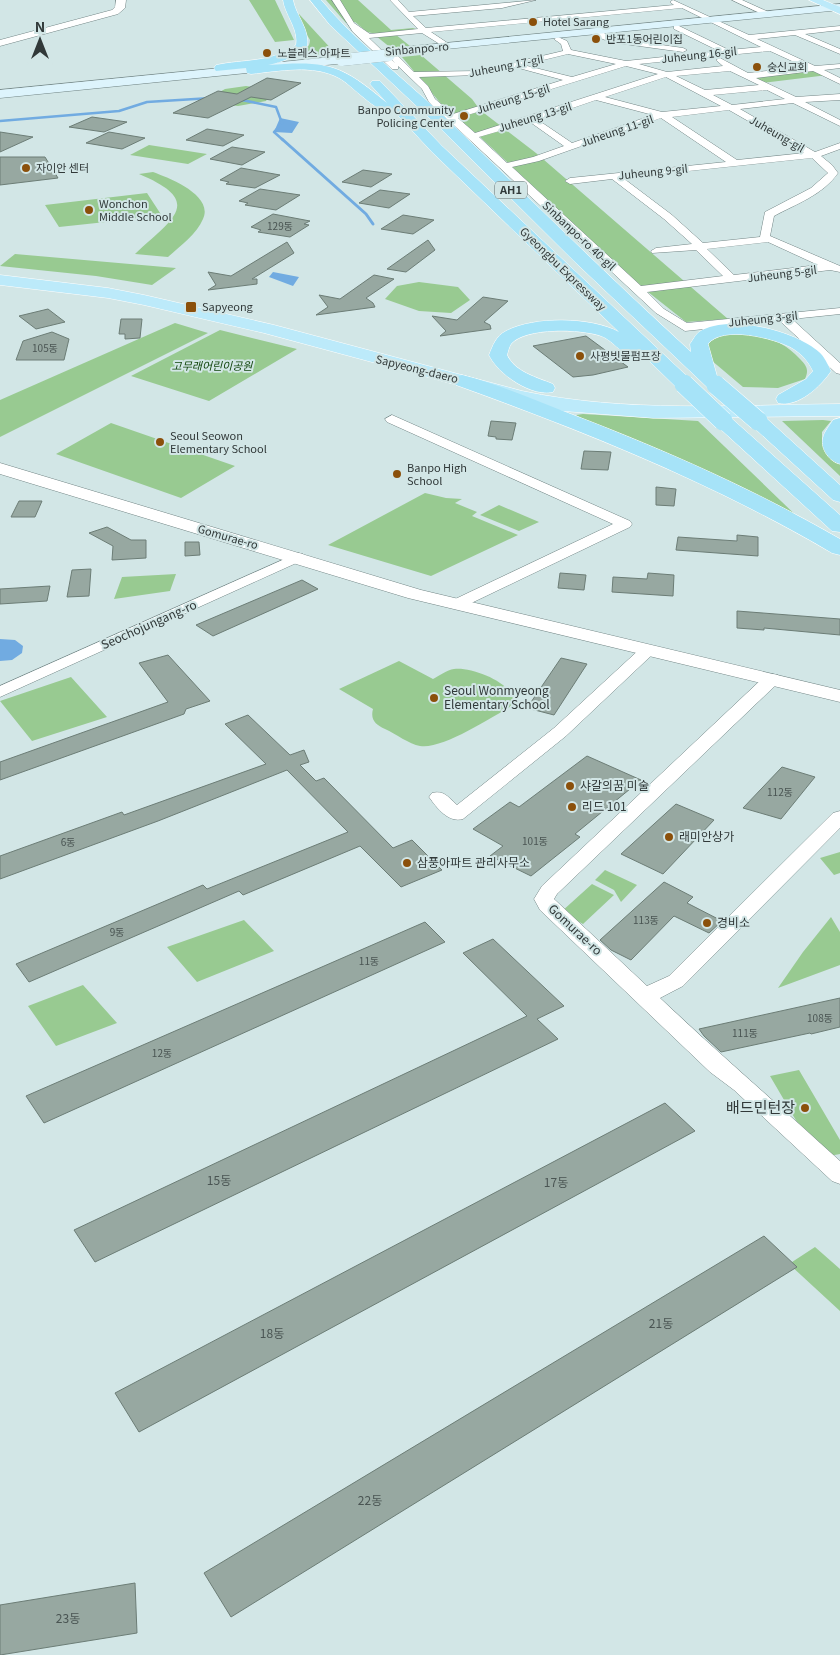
<svg xmlns="http://www.w3.org/2000/svg" width="840" height="1655" viewBox="0 0 840 1655" font-family="Georgia,'Noto Sans KR',serif">
  <rect width="100%" height="100%" fill="#d2e6e6"/>
  <path fill="#98ca91" d="M249,0H275L294,40L275,42Z
    M326,0H358L391,30L413,28L418,30L377,34L367,32L355,22L346,23Z
    M294,13L299,14L335,53L282,58C292,56 310,53 310,40Z
    M395,34L410,46L391,48L376,36Z
    M421,55L472,99L480,110L536,153L728,319L686,322L638,284L479,136L442,105L402,57Z
    M816,69L828,75L761,83L749,77Z
    M246,86L272,90L266,101L238,106L211,103L209,98L225,89Z
    M149,145L207,154L188,164L130,155Z
    M153,172C169,178 214,195 203,219C197,234 179,247 168,257L135,254C172,219 206,202 139,174Z
    M147,193L162,216L59,227L45,205Z
    M15,254L176,268L152,285L96,276L0,266Z
    M419,282L458,287L470,300L451,313L419,311L385,299L397,286Z
    M175,323L208,333L0,437V400Z
    M220,330L297,349L209,401L131,376Z
    M732,334C761,335 779,337 800,359C807,366 809,370 805,379L778,388L743,387L711,360L706,343L721,336Z
    M583,414L698,421L809,528L591,424L576,415Z
    M823,420L831,421L822,432V441L840,464V476L782,421Z
    M111,423L235,466L181,498L56,454Z
    M425,493L446,498L462,499L455,503L477,512L472,516L518,535L431,576L328,545Z
    M499,505L539,522L519,531L480,515Z
    M176,574L170,591L114,599L122,577Z
    M399,661L433,679C439,676 447,670 454,669C471,666 521,685 512,706C492,717 442,750 420,746C409,744 396,734 385,729C376,725 370,720 373,709L339,689Z
    M71,677L107,717L32,741L0,701Z
    M840,852V873L834,875L820,858Z
    M605,870L637,885L621,902L614,890L595,880Z
    M592,884L614,895L583,924L561,912Z
    M831,917L840,932V965L778,988L803,952Z
    M244,920L274,951L197,982L167,947Z
    M83,985L117,1023L56,1046L28,1006Z
    M799,1070L840,1140V1154L818,1158L770,1076Z
    M815,1247L840,1269V1311L789,1264Z"/>
  <path fill="#71abe1" d="M280,118L299,122L292,133L274,132Z
    M273,272L299,277L293,286L269,277Z
    M0,639L15,640L23,646L22,653L12,660L0,661Z"/>
  <g fill="none" stroke-linecap="round" stroke-linejoin="round">
    <path stroke="#71abe1" stroke-width="2.5" d="M237,99L276,107L282,123L274,132L283,140
      M0,121L119,111L147,102L211,98"/>
    <path stroke="#71abe1" stroke-width="3" d="M282,139L366,214L373,224"/>
  </g>
  <path fill="#97a8a1" stroke="#6c7d76" d="M267,78L301,83L271,100L251,97L208,118L173,113L218,91L237,94Z
    M92,117L127,122L104,132L69,127Z
    M207,129L244,135L223,146L186,140Z
    M0,132L33,137L0,152Z
    M109,132L145,138L122,149L86,143Z
    M232,147L265,152L242,165L210,159Z
    M0,157H45L58,178L0,185Z
    M241,168L280,175L255,188L226,184L229,182L220,180Z
    M363,170L392,174L371,187L342,182Z
    M260,189L300,195L276,210L245,205L248,203L239,201Z
    M380,190L410,194L389,208L359,203Z
    M273,214L310,221L304,224L309,225L290,237L258,232L261,230L251,227Z
    M403,215L434,220L413,234L381,229Z
    M428,240L435,250L406,272L387,269Z
    M287,242L294,253L252,279H257V284L208,290L216,285L208,272L231,276Z
    M374,275L394,279L366,298L373,303L375,307L316,315L328,307L319,295L340,299Z
    M483,297L508,301L484,322L490,325L491,329L440,336L446,331L432,316L457,320Z
    M48,309L65,322L36,329L19,316Z
    M121,319H142L140,338L125,339V334H119Z
    M52,332L69,339L64,360H16L23,341Z
    M586,336L628,367L593,375L573,377L533,346Z
    M491,421L516,423L512,440L496,439V437L488,436Z
    M584,451L611,452L608,470L581,469Z
    M656,487L676,489L674,506L656,505Z
    M19,501H42L35,517H11Z
    M107,527L131,540H146V558L112,560L113,546L89,533Z
    M737,535L758,537V556L676,550L678,537L737,541Z
    M185,542H199L200,555L185,556Z
    M91,569L89,596L67,597L72,570Z
    M560,573L586,575L584,590L558,588Z
    M648,573L674,575L673,596L612,592L613,577L647,579Z
    M302,580L318,589L213,636L196,625Z
    M50,586L47,601L0,604V589Z
    M737,611L840,619V635L764,628V630L737,628Z
    M168,655L210,701L186,709L184,714L0,780V762L168,702L139,663Z
    M561,658L587,664L554,715L527,708Z
    M248,715L290,755L304,750L309,762L300,765L316,781L324,778L393,848L412,840L442,870L401,887L360,846L243,895L239,891L29,982L16,964L203,885L207,889L348,832L287,770L158,821L0,879V856L122,812L124,815L266,764L225,724Z
    M587,756L641,780L575,834L580,837L531,876L490,856L503,846L473,829L510,802L519,807Z
    M782,767L815,777L781,819L743,808Z
    M676,804L714,820L663,874L621,854Z
    M664,882L693,897L687,903L722,921L709,933L674,916L631,960L611,950L600,940Z
    M425,922L445,942L44,1123L26,1096Z
    M493,939L564,1006L537,1019L558,1039L95,1262L74,1230L527,1016L463,953Z
    M840,998V1027L811,1034L810,1033L721,1052L704,1036L699,1029Z
    M665,1103L695,1131L139,1432L115,1393Z
    M764,1236L797,1267L231,1617L204,1573Z
    M135,1583L137,1633L0,1655V1605Z"/>
  <g fill="none" stroke-linecap="round" stroke-linejoin="round">
    <g stroke="#738686" stroke-width="1">
      <path id="minor" d="M332,0H340L354,23L370,34L418,29L390,0H398L409,12L536,0L502,8L413,16L426,28L674,5L670,2L673,0L749,35L840,26V30L805,34L840,49V54L795,35L757,39L815,66L840,64V68L824,70L840,78V84L813,71L756,78L796,97L840,94V100L805,102L840,120V126L793,103L740,109L815,152L840,143V149L821,156L832,165L838,173C823,195 796,204 774,216L770,236L840,266V272L830,270L647,292L664,309L687,323L840,308V314L792,319L840,363V374L836,373L780,321L685,331L656,313L429,102L422,89L398,66V69H392L353,32ZM682,8L761,47L729,50L677,25H674V29L719,51L626,61L571,50L567,41L558,37L554,39L561,44L563,51L478,71L414,72L395,53H389L388,55L395,63L369,38L422,33L446,48L450,46L449,44L431,32ZM770,51L805,67L748,73L720,58L716,60L723,66L667,72L639,64ZM568,54L616,64L572,77L523,65ZM626,66L658,74L475,133L458,118ZM515,67L563,80L453,114L435,99L428,86L419,77L478,75ZM730,71L759,85L705,90L676,76ZM666,77L721,106L662,112L605,97ZM767,90L785,99L732,105L713,95ZM596,100L653,115L572,143L538,120ZM729,110L804,153L737,160L672,117ZM661,118L726,162L570,178L565,181L570,184L612,179L664,219L692,244L656,248L651,251L652,253L696,250L723,276L641,286L512,167L539,161ZM530,122L564,146L533,157L507,163L479,137ZM812,158L828,173L811,188L765,212L760,237L703,243L672,215L623,178ZM768,242L818,265L734,275L707,249Z
        M732,0H742L773,14L766,16Z
        M598,33H604L612,38L683,48L687,50L683,52L610,42L598,37Z
        M392,415L630,521L632,524L630,527L463,607H451L449,604L451,601L613,524L387,422L385,419Z
        M298,553L303,554L305,557L303,560L0,697V686Z
        M648,645L654,647L656,650L654,653L566,736L463,819C448,823 437,808 429,797L432,793C444,790 448,797 457,805L554,728L642,647Z
        M772,674L778,675L780,679L778,683L557,894L554,899L647,986L669,976L833,813L840,811V828L683,986L660,998C719,1054 780,1106 840,1161V1184L832,1181L734,1090L710,1072L540,910L534,899L542,886L766,675Z"/>
    </g>
    <g stroke="#738686" stroke-width="1">
      <path id="tertiary" d="M116,0H126L125,8L118,14L0,46V40L112,10L115,7Z
        M0,463L421,590L840,690V702L408,598L0,474Z"/>
    </g>
    <g stroke="#738686" stroke-width="1">
      <path id="secondary" d="M840,4V10L385,55L379,52L385,49Z
        M342,56L346,57L348,60L346,63L0,98V90Z"/>
    </g>
    <g stroke="#fff" stroke-width="1">
      <path id="primary" d="M809,0H823L840,7V14Z
        M0,275L108,288L144,295L274,325L522,391C626,413 734,405 840,404V416L653,418L563,411L513,400L264,333L144,305L108,298L0,285Z"/>
    </g>
    <g stroke="#fff" stroke-width="1">
      <path id="trunk" d="M283,0H293C296,16 310,29 307,46C297,57 282,62 268,65C328,60 342,65 387,103L370,84L372,81H380L442,146L691,380L693,384L691,388L684,390L677,388L639,351L637,354C622,358 615,341 601,336C581,329 526,327 511,344C509,347 508,352 507,355C515,372 536,377 553,384L555,388L553,392C531,397 498,374 489,355C493,345 496,336 506,331C534,316 592,317 619,332L432,152L391,108L390,111C377,114 352,85 339,78C313,64 279,71 251,74L247,73L246,68L216,71L214,68L216,65C243,59 272,63 296,45C299,29 285,15 283,0Z
        M310,0H321C359,45 407,81 450,122C530,199 609,277 691,352L690,344C693,340 696,334 699,332C727,313 796,331 819,352C824,356 828,365 831,371C821,386 798,408 778,403L776,399L778,395L806,379L813,371C808,361 802,354 792,348C774,338 722,325 708,344L717,376L725,385L723,389L716,391L709,389L575,262L439,127L330,25Z
        M462,375C501,385 539,402 576,416C667,451 755,490 840,539V555L832,553C713,483 586,432 456,385L453,381L456,377Z
        M723,415L730,417L840,515V532L832,531L716,425L713,421L716,417Z
        M758,415L765,417L840,485V502L833,500L751,425L748,421L751,417Z
        M840,418V464C830,462 820,449 823,438C824,432 830,425 833,420Z"/>
    </g>
    <use href="#minor" fill="#fff" fill-rule="evenodd"/>
    <use href="#tertiary" fill="#fff" fill-rule="evenodd"/>
    <use href="#secondary" fill="#ddf4fc" fill-rule="evenodd"/>
    <use href="#primary" fill="#bceafa" fill-rule="evenodd"/>
    <use href="#trunk" fill="#a6e3f8" fill-rule="evenodd"/>
    <g stroke="#738686" stroke-width="12" stroke-linecap="butt">
      <path id="secondary-bridge" d="M342,60L389,55"/>
    </g>
    <g stroke="#fff" stroke-width="20" stroke-linecap="butt">
      <path id="trunk-bridge" d="M684,384L723,421
        M716,385L758,421"/>
    </g>
    <use href="#secondary-bridge" stroke="#ddf4fc" stroke-width="12"/>
    <use href="#trunk-bridge" stroke="#a6e3f8" stroke-width="19"/>
  </g>
  <g fill="#8b500b" stroke="#d2e6e6" stroke-width="2">
    <circle cx="533" cy="22" r="5"/>
    <circle cx="596" cy="39" r="5"/>
    <circle cx="267" cy="53" r="5"/>
    <circle cx="757" cy="67" r="5"/>
    <circle cx="464" cy="116" r="5"/>
    <circle cx="26" cy="168" r="5"/>
    <circle cx="89" cy="210" r="5"/>
    <rect x="185" y="301" width="12" height="12" rx="2.5"/>
    <circle cx="580" cy="356" r="5"/>
    <circle cx="160" cy="442" r="5"/>
    <circle cx="397" cy="474" r="5"/>
    <circle cx="434" cy="698" r="5"/>
    <circle cx="570" cy="786" r="5"/>
    <circle cx="572" cy="807" r="5"/>
    <circle cx="669" cy="837" r="5"/>
    <circle cx="407" cy="863" r="5"/>
    <circle cx="707" cy="923" r="5"/>
    <circle cx="805" cy="1108" r="5"/>
  </g>
  <g text-anchor="middle" stroke-width="4" stroke-linejoin="round" paint-order="stroke">
    <g font-size="10" fill="#4a5553">
      <text x="280" y="230">129동</text>
      <text x="45" y="352">105동</text>
      <text x="780" y="796">112동</text>
      <text x="535" y="845">101동</text>
      <text x="68" y="846">6동</text>
      <text x="646" y="924">113동</text>
      <text x="117" y="936">9동</text>
      <text x="369" y="965">11동</text>
      <text x="820" y="1022">108동</text>
      <text x="745" y="1037">111동</text>
      <text x="162" y="1057">12동</text>
    </g>
    <g font-size="11" fill="#313939" stroke="#d2e6e6" text-anchor="start">
      <text x="543" y="26">Hotel Sarang</text>
      <text x="606" y="43">반포1동어린이집</text>
      <text x="277" y="57">노블레스 아파트</text>
      <text x="767" y="71">숭신교회</text>
      <text x="454" y="114" text-anchor="end">Banpo Community<tspan x="454" dy="13">Policing Center</tspan></text>
      <text x="36" y="172">자이안 센터</text>
      <text x="99" y="208">Wonchon<tspan x="99" dy="13">Middle School</tspan></text>
      <text x="202" y="311">Sapyeong</text>
      <text x="590" y="360">사평빗물펌프장</text>
      <text x="170" y="440">Seoul Seowon<tspan x="170" dy="13">Elementary School</tspan></text>
      <text x="407" y="472">Banpo High<tspan x="407" dy="13">School</tspan></text>
    </g>
    <g font-size="11" fill="#313939" stroke="#d2e6e6">
      <text transform="translate(417 49) rotate(-5)" y="4">Sinbanpo-ro</text>
      <text transform="translate(699 55) rotate(-6)" y="4">Juheung 16-gil</text>
      <text transform="translate(506 66) rotate(-11)" y="4">Juheung 17-gil</text>
      <text transform="translate(513 99) rotate(-17)" y="4">Juheung 15-gil</text>
      <text transform="translate(535 117) rotate(-17)" y="4">Juheung 13-gil</text>
      <text transform="translate(617 131) rotate(-19)" y="4">Juheung 11-gil</text>
      <text transform="translate(777 134) rotate(30)" y="4">Juheung-gil</text>
      <text transform="translate(653 172) rotate(-6)" y="4">Juheung 9-gil</text>
      <text transform="translate(579 236) rotate(43)" y="4">Sinbanpo-ro 40-gil</text>
      <text transform="translate(563 269) rotate(44)" y="4">Gyeongbu Expressway</text>
      <text transform="translate(782 274) rotate(-7)" y="4">Juheung 5-gil</text>
      <text transform="translate(763 319) rotate(-6)" y="4">Juheung 3-gil</text>
      <text transform="translate(417 369) rotate(14)" y="4">Sapyeong-daero</text>
      <text transform="translate(228 537) rotate(16)" y="4">Gomurae-ro</text>
    </g>
    <rect fill="#d2e6e6" stroke="#616d6d" stroke-width="1" x="495" y="181.5" width="32" height="17" rx="4"/>
    <g font-size="11" font-weight="bold" fill="#313939">
      <text x="511" y="194">AH1</text>
    </g>
    <g font-size="11" font-style="italic" fill="#10450b" stroke="#d2e6e6">
      <text x="212" y="370">고무래어린이공원</text>
    </g>
    <g font-size="12" fill="#313939" stroke="#d2e6e6">
      <text transform="translate(149 625) rotate(-24)" y="4">Seochojungang-ro</text>
      <text transform="translate(575 930) rotate(43)" y="4">Gomurae-ro</text>
    </g>
    <g font-size="12" fill="#313939" stroke="#d2e6e6" text-anchor="start">
      <text x="444" y="695">Seoul Wonmyeong<tspan x="444" dy="14">Elementary School</tspan></text>
      <text x="580" y="790">샤갈의꿈 미술</text>
      <text x="582" y="811">리드 101</text>
      <text x="679" y="841">래미안상가</text>
      <text x="417" y="867">삼풍아파트 관리사무소</text>
      <text x="717" y="927">경비소</text>
    </g>
    <g font-size="12" fill="#4a5553">
      <text x="219" y="1185">15동</text>
      <text x="556" y="1187">17동</text>
      <text x="661" y="1328">21동</text>
      <text x="272" y="1338">18동</text>
      <text x="370" y="1505">22동</text>
      <text x="68" y="1623">23동</text>
    </g>
    <g font-size="15" fill="#313939" stroke="#d2e6e6" text-anchor="end">
      <text x="795" y="1113">배드민턴장</text>
    </g>
  </g>
  <g transform="translate(40 40)" stroke="#d2e6e6" stroke-width="4" paint-order="stroke">
  <path d="M0-4L9 19L0 12L-9 19Z" fill="#313939"/>
  <text y="-8" font-size="14" font-weight="bold" text-anchor="middle" fill="#313939">N</text>
  </g>
</svg>
